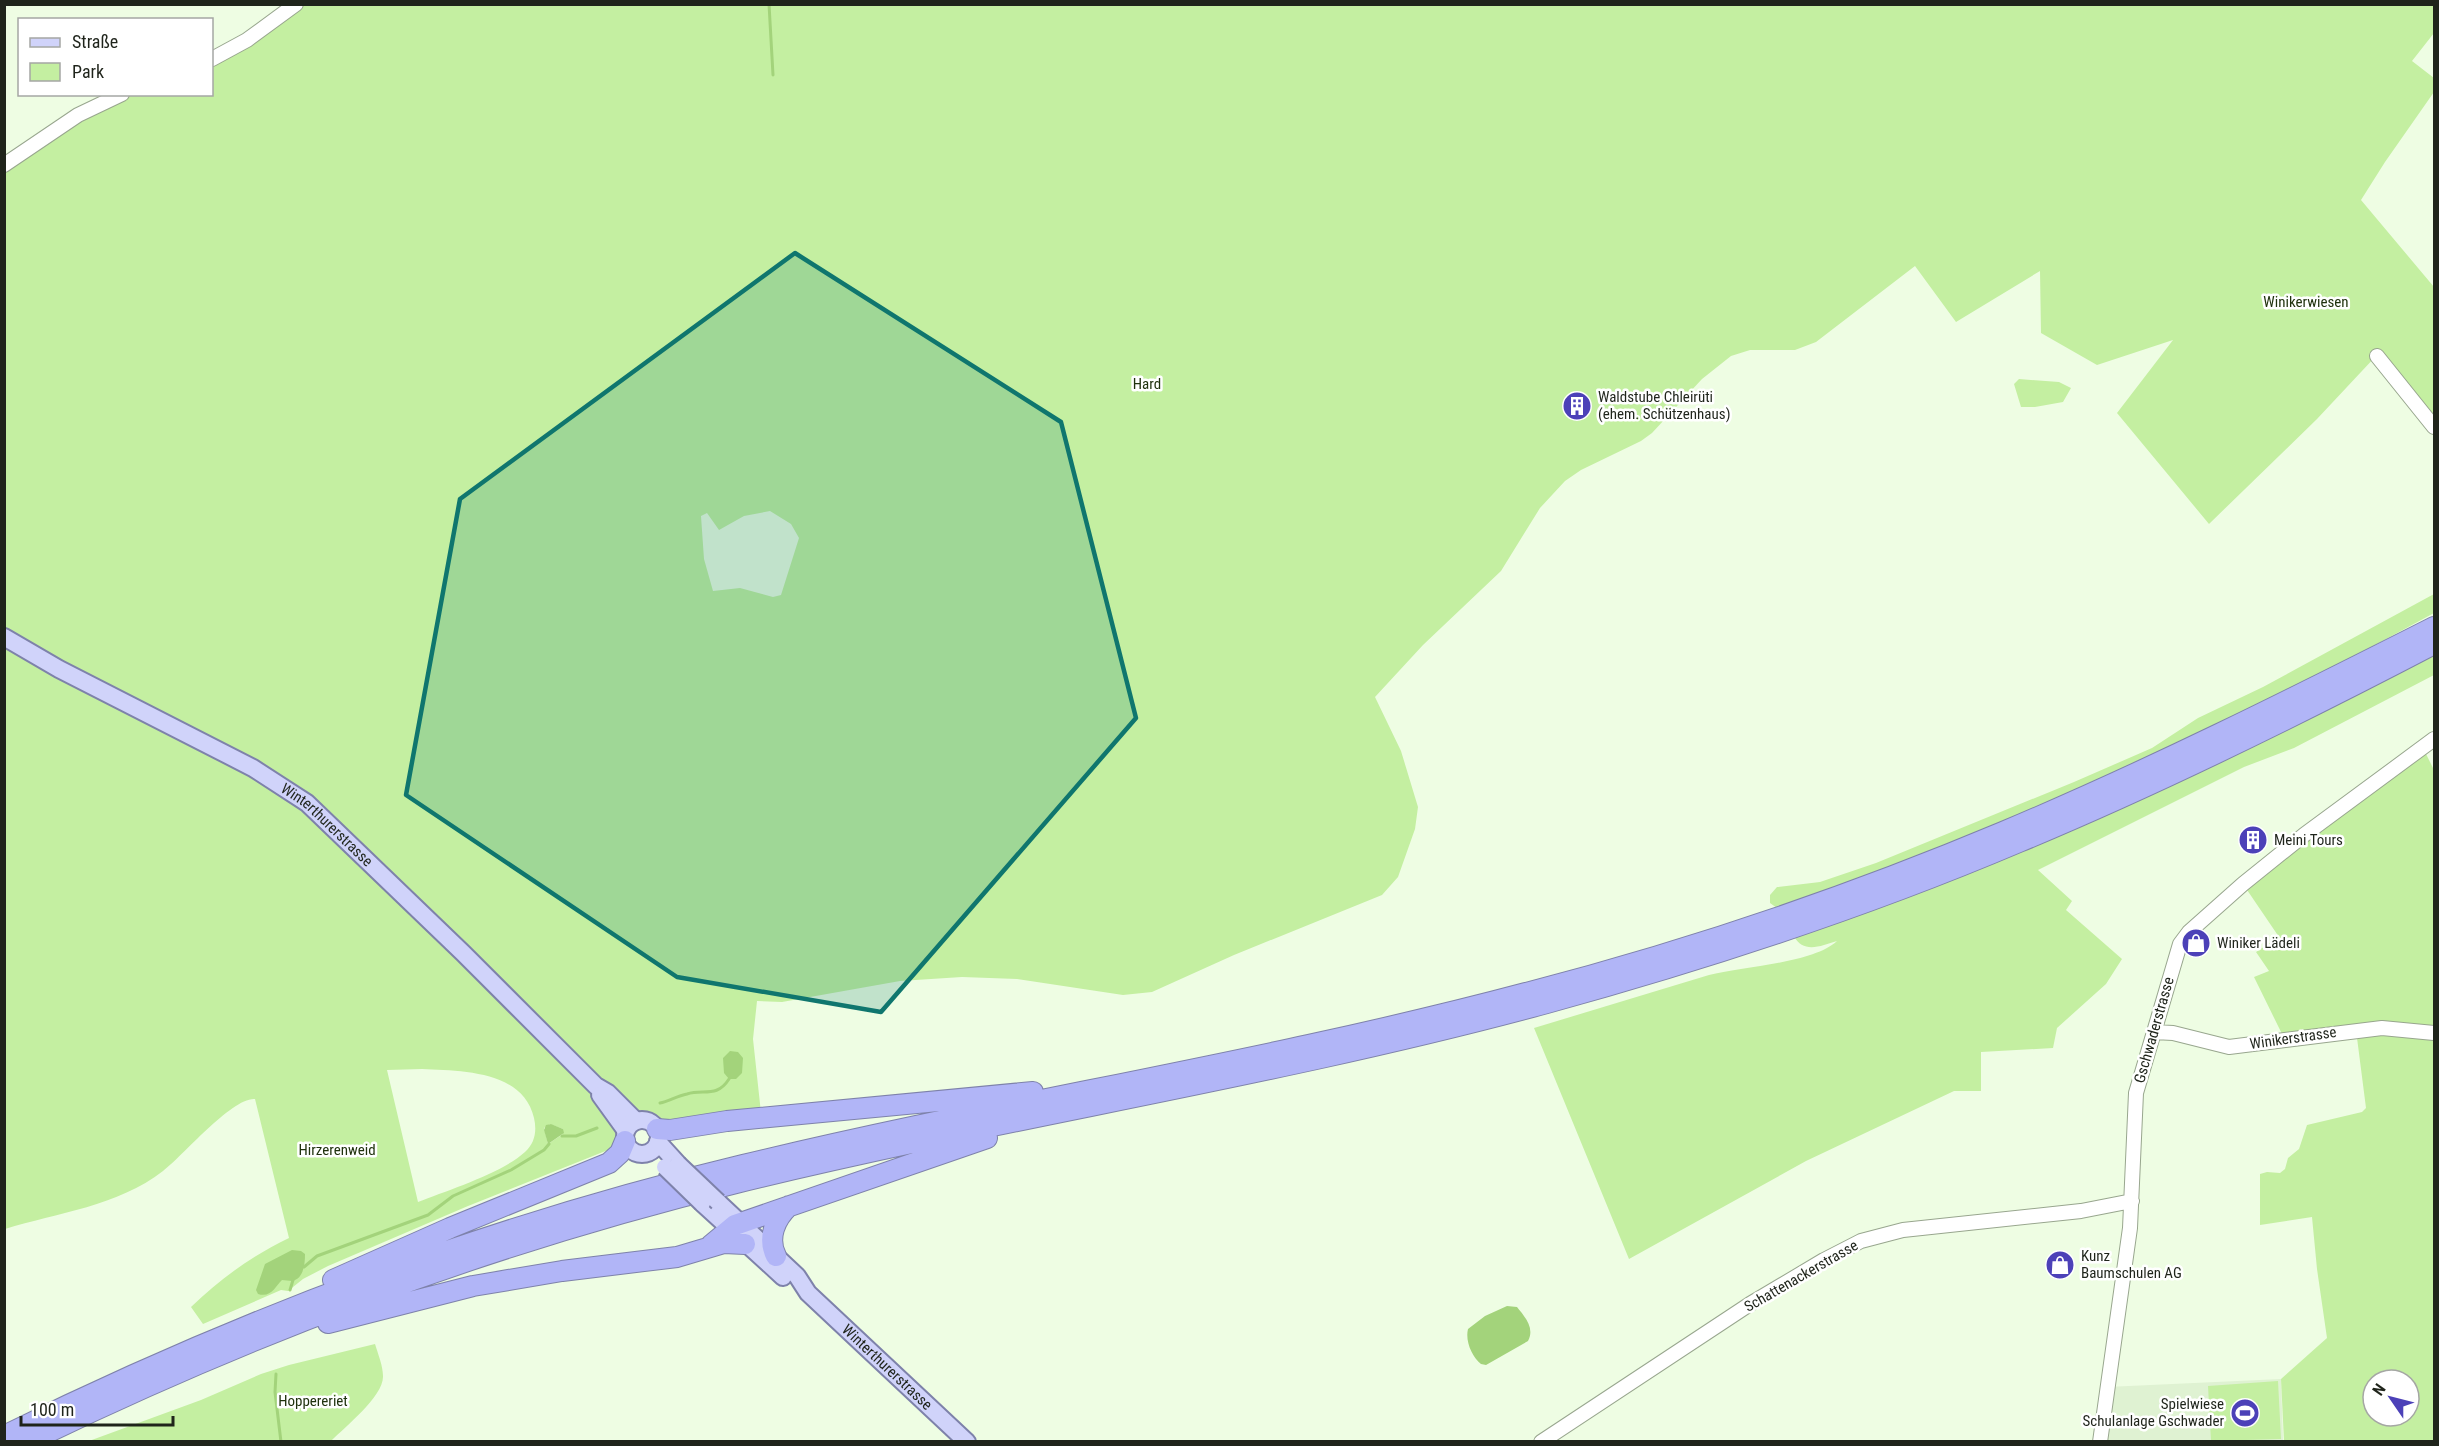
<svg xmlns="http://www.w3.org/2000/svg" width="2439" height="1446" viewBox="0 0 2439 1446" font-family="'Roboto Condensed',sans-serif">
  <rect width="100%" height="100%" fill="#eefde3"/>
  <path fill="#dff2d2" d="M2281,1379L2283,1441L2100,1442L2107,1387Z"/>
  <path fill="#c4efa1" fill-rule="evenodd" d="M296,4L2434,5V33L2412,61L2434,78V92L2385,162L2361,200L2434,287V427L2376,356L2317,419L2209,524L2117,413L2173,340L2097,365L2041,333L2040,271L1956,322L1915,266L1816,342L1795,350H1750L1731,356L1702,379L1652,433L1641,441L1581,470L1565,481L1540,508L1501,571L1423,645L1375,697L1401,751L1418,807L1415,829L1398,877L1382,895L1234,955L1152,992L1123,995L1017,979L962,977L900,981L782,1002L757,1001L753,1039L761,1113L660,1121L643,1112L640,1120L636,1121L625,1141L608,1150L468,1206L328,1266L303,1279L288,1291L281,1290L203,1324L191,1307C221,1278 252,1256 289,1238L255,1099C232,1097 183,1156 163,1171C118,1206 57,1213 5,1229V165L122,95L212,94V59ZM770,511L791,524L799,538L781,595L773,597L740,588L713,591L704,559L701,516L707,513L719,530L744,516ZM422,1069C461,1071 523,1070 534,1118C537,1131 535,1143 525,1152C502,1173 448,1190 418,1202L387,1070ZM550,1124L563,1129V1134L548,1144L544,1128Z
    M2019,379L2059,382L2071,388L2063,402L2035,407H2021L2014,384Z
    M2434,594V613L2270,702L2161,753L1998,825L1902,863L1777,908L1770,903V895L1777,887L1820,882L1876,863L2074,782L2152,748L2198,718L2263,687Z
    M2434,654V675L2294,748L2244,767L2038,870L2072,901L2066,910L2122,959L2106,984L2057,1028L2053,1048L1981,1052V1091H1954L1806,1161L1629,1259L1534,1028L1709,975C1741,967 1814,963 1837,941C1821,946 1803,954 1794,936Z
    M2423,748L2434,770V1441H2284L2281,1379L2327,1338L2317,1269L2312,1217L2260,1225V1174L2267,1172L2280,1173L2285,1169L2288,1158L2299,1149L2307,1125L2362,1112L2366,1108L2356,1030L2282,1034L2254,977L2269,971L2256,952L2279,937L2243,884ZM2373,1380H2409V1416H2373Z
    M375,1344C378,1354 383,1366 383,1376C384,1396 345,1427 331,1441H89L201,1400L261,1374L289,1365Z
    M2278,1381L2281,1439L2211,1441L2208,1386Z"/>
  <path fill="#a3d37b" d="M730,1051L738,1052L743,1058L742,1073L736,1079H729L724,1073L723,1058Z
    M551,1124L563,1129L564,1133L548,1144L544,1130L546,1125Z
    M292,1250L301,1251L305,1254C305,1263 304,1279 292,1281C289,1281 285,1280 282,1280C275,1287 271,1298 258,1294L256,1290L265,1264Z
    M1507,1306L1517,1307C1525,1317 1535,1328 1528,1341L1486,1365L1481,1364C1472,1357 1465,1341 1468,1329L1485,1316Z"/>
  <g fill="none" stroke-linecap="round" stroke-linejoin="round">
    <path stroke="#a3d37b" stroke-width="3" d="M769,4L773,75
      M660,1103C669,1101 677,1096 687,1094C704,1089 717,1098 729,1079
      M562,1136H576L597,1128
      M304,1267L317,1256L428,1215L453,1196L511,1170L544,1150L549,1144
      M290,1290L293,1280
      M276,1374L275,1392L281,1442"/>
    <g stroke="#98a68e" stroke-width="16">
      <path id="minor" d="M212,59L247,40L296,4
        M4,165L78,115L122,94
        M2377,356L2434,427
        M2154,1032L2173,1033L2229,1047L2382,1028L2434,1033
        M1541,1442L1750,1304L1824,1260L1861,1241L1903,1230L2081,1211L2132,1201
        M2100,1442L2130,1228L2136,1093L2180,944L2189,932L2243,884L2304,835L2434,739"/>
    </g>
    <g stroke="#7e82aa" stroke-width="20">
      <g id="major">
        <path id="s1" d="M4,637L59,669L253,768L307,803L463,953L596,1086L608,1093L636,1121"/>
        <path d="M600,1095L626,1131"/>
        <circle cx="642" cy="1137" r="17"/>
        <path d="M658,1142L678,1164"/>
        <path id="s2" d="M718,1202L797,1276L808,1293L967,1442"/>
        <path d="M702,1203L783,1277"/>
      </g>
    </g>
    <g stroke="#7e82aa" stroke-width="22">
      <path id="highway" d="M657,1129L670,1130L727,1121L1033,1092
        M711,1245L735,1225L987,1138
        M776,1256C767,1238 775,1219 789,1206
        M333,1280L450,1228L609,1163L620,1153L625,1141
        M328,1323L473,1286L562,1271L677,1257L724,1243L745,1244
        M4,1436C239,1320 488,1226 743,1165C1003,1102 1267,1062 1526,993C1688,951 1848,897 2003,832C2150,770 2292,699 2434,627
        M28,1442C254,1332 491,1243 736,1183C1005,1117 1279,1076 1547,1003C1707,959 1866,907 2019,842C2161,783 2298,715 2434,644"/>
    </g>
    <use href="#minor" stroke="#fff" stroke-width="14"/>
    <use href="#major" stroke="#d0d3fa" stroke-width="16"/>
    <use href="#highway" stroke="#b1b5f7" stroke-width="20"/>
    <g stroke="#7e82aa" stroke-width="20" stroke-linecap="butt">
      <path id="major-bridge" d="M678,1164L718,1202
        M665,1167L702,1203"/>
    </g>
    <use href="#major-bridge" stroke="#d0d3fa" stroke-width="16"/>
  </g>
  <path fill="#0f766e" fill-opacity="0.2" stroke="#0f766e" stroke-width="4.5" stroke-linejoin="round" d="M795,253L1061,422L1136,718L881,1012L677,977L406,795L460,499Z"/>
  <defs>
    <g id="building-disc" transform="scale(1.5)"><circle r="9.5" fill="#4c41b8" stroke="#fff"/><path d="M-4-6H4V6H1V3H-1V6H-4ZM-2.5-4.3h1.7v1.8h-1.7ZM.8-4.3h1.7v1.8H.8ZM-2.5-1h1.7V.8h-1.7ZM.8-1h1.7V.8H.8Z" fill="#fff"/></g>
    <g id="shop-disc" transform="scale(1.5)"><circle r="9.5" fill="#4c41b8" stroke="#fff"/><path d="M-5-2.5h2.3a2.7 3.5 0 0 1 5.4 0H5L5.5 6h-11ZM-1.5-2.5h3a1.5 2.3 0 0 0-3 0Z" fill="#fff"/></g>
    <g id="stadium-disc" transform="scale(1.5)"><circle r="9.5" fill="#4c41b8" stroke="#fff"/><path d="M0-5a6.5 5 0 1 0 0 10a6.5 5 0 1 0 0-10ZM-3.5-1.8h7v3.6h-7Z" fill="#fff"/></g>
  </defs>
  <g fill-rule="evenodd">
    <use href="#building-disc" x="1577" y="406"/>
    <use href="#building-disc" x="2253" y="840"/>
    <use href="#shop-disc" x="2196" y="943"/>
    <use href="#shop-disc" x="2060" y="1265"/>
    <use href="#stadium-disc" x="2245" y="1413"/>
  </g>
  <g text-anchor="middle" stroke-width="5" stroke-linejoin="round" paint-order="stroke">
    <g font-size="15" fill="#20320e" stroke="#fff">
      <text x="2306" y="307">Winikerwiesen</text>
      <text x="1147" y="389">Hard</text>
      <text x="337" y="1155">Hirzerenweid</text>
      <text x="313" y="1406">Hoppereriet</text>
    </g>
    <g font-size="15" fill="#1f241b" stroke="#fff" text-anchor="start">
      <text x="1598" y="402">Waldstube Chleirüti<tspan x="1598" dy="17">(ehem. Schützenhaus)</tspan></text>
      <text x="2274" y="845">Meini Tours</text>
      <text x="2217" y="948">Winiker Lädeli</text>
      <text x="2081" y="1261">Kunz<tspan x="2081" dy="17">Baumschulen AG</tspan></text>
      <text x="2224" y="1409" text-anchor="end">Spielwiese<tspan x="2224" dy="17">Schulanlage Gschwader</tspan></text>
    </g>
    <g font-size="15" fill="#1f241b" stroke="#fff">
      <text dy="5" stroke="none"><textPath href="#s1" startOffset="375">Winterthurerstrasse</textPath></text>
      <text transform="translate(2154 1030) rotate(-74)" y="5">Gschwaderstrasse</text>
      <text transform="translate(2293 1038) rotate(-8)" y="5">Winikerstrasse</text>
      <text transform="translate(1801 1276) rotate(-30)" y="5">Schattenackerstrasse</text>
      <text dy="5" stroke="none"><textPath href="#s2" startOffset="237">Winterthurerstrasse</textPath></text>
    </g>
  </g>
  <rect width="2439" height="1446" fill="none" stroke="#1f241b" stroke-width="12"/>
  <rect x="18" y="18" width="195" height="78" fill="#ffffff" stroke="#a5a7a4" stroke-width="1.5"/>
  <rect x="30" y="38" width="30" height="9" fill="#d0d3fa" stroke="#a5a7a4" stroke-width="1.5"/>
  <text x="72" y="48" font-size="18" fill="#1f241b">Straße</text>
  <rect x="30" y="63" width="30" height="18" fill="#c4efa1" stroke="#a5a7a4" stroke-width="1.5"/>
  <text x="72" y="78" font-size="18" fill="#1f241b">Park</text>
  <g transform="translate(2391 1398) rotate(305)"><circle r="28" fill="#ffffff" stroke="#a5a7a4" stroke-width="1.5"/>
  <path d="M0-4.5L10 22L0 15L-10 22Z" fill="#4c41b8"/>
  <text y="-9" font-size="16" font-weight="bold" text-anchor="middle" fill="#1f241b">N</text>
  </g>
  <path d="M21 1416v9h152v-9" fill="none" stroke="#1f241b" stroke-width="3"/>
  <text x="30" y="1416" font-size="18" fill="#1f241b" stroke="#ffffff" stroke-width="4.5" paint-order="stroke">100 m</text>
</svg>
